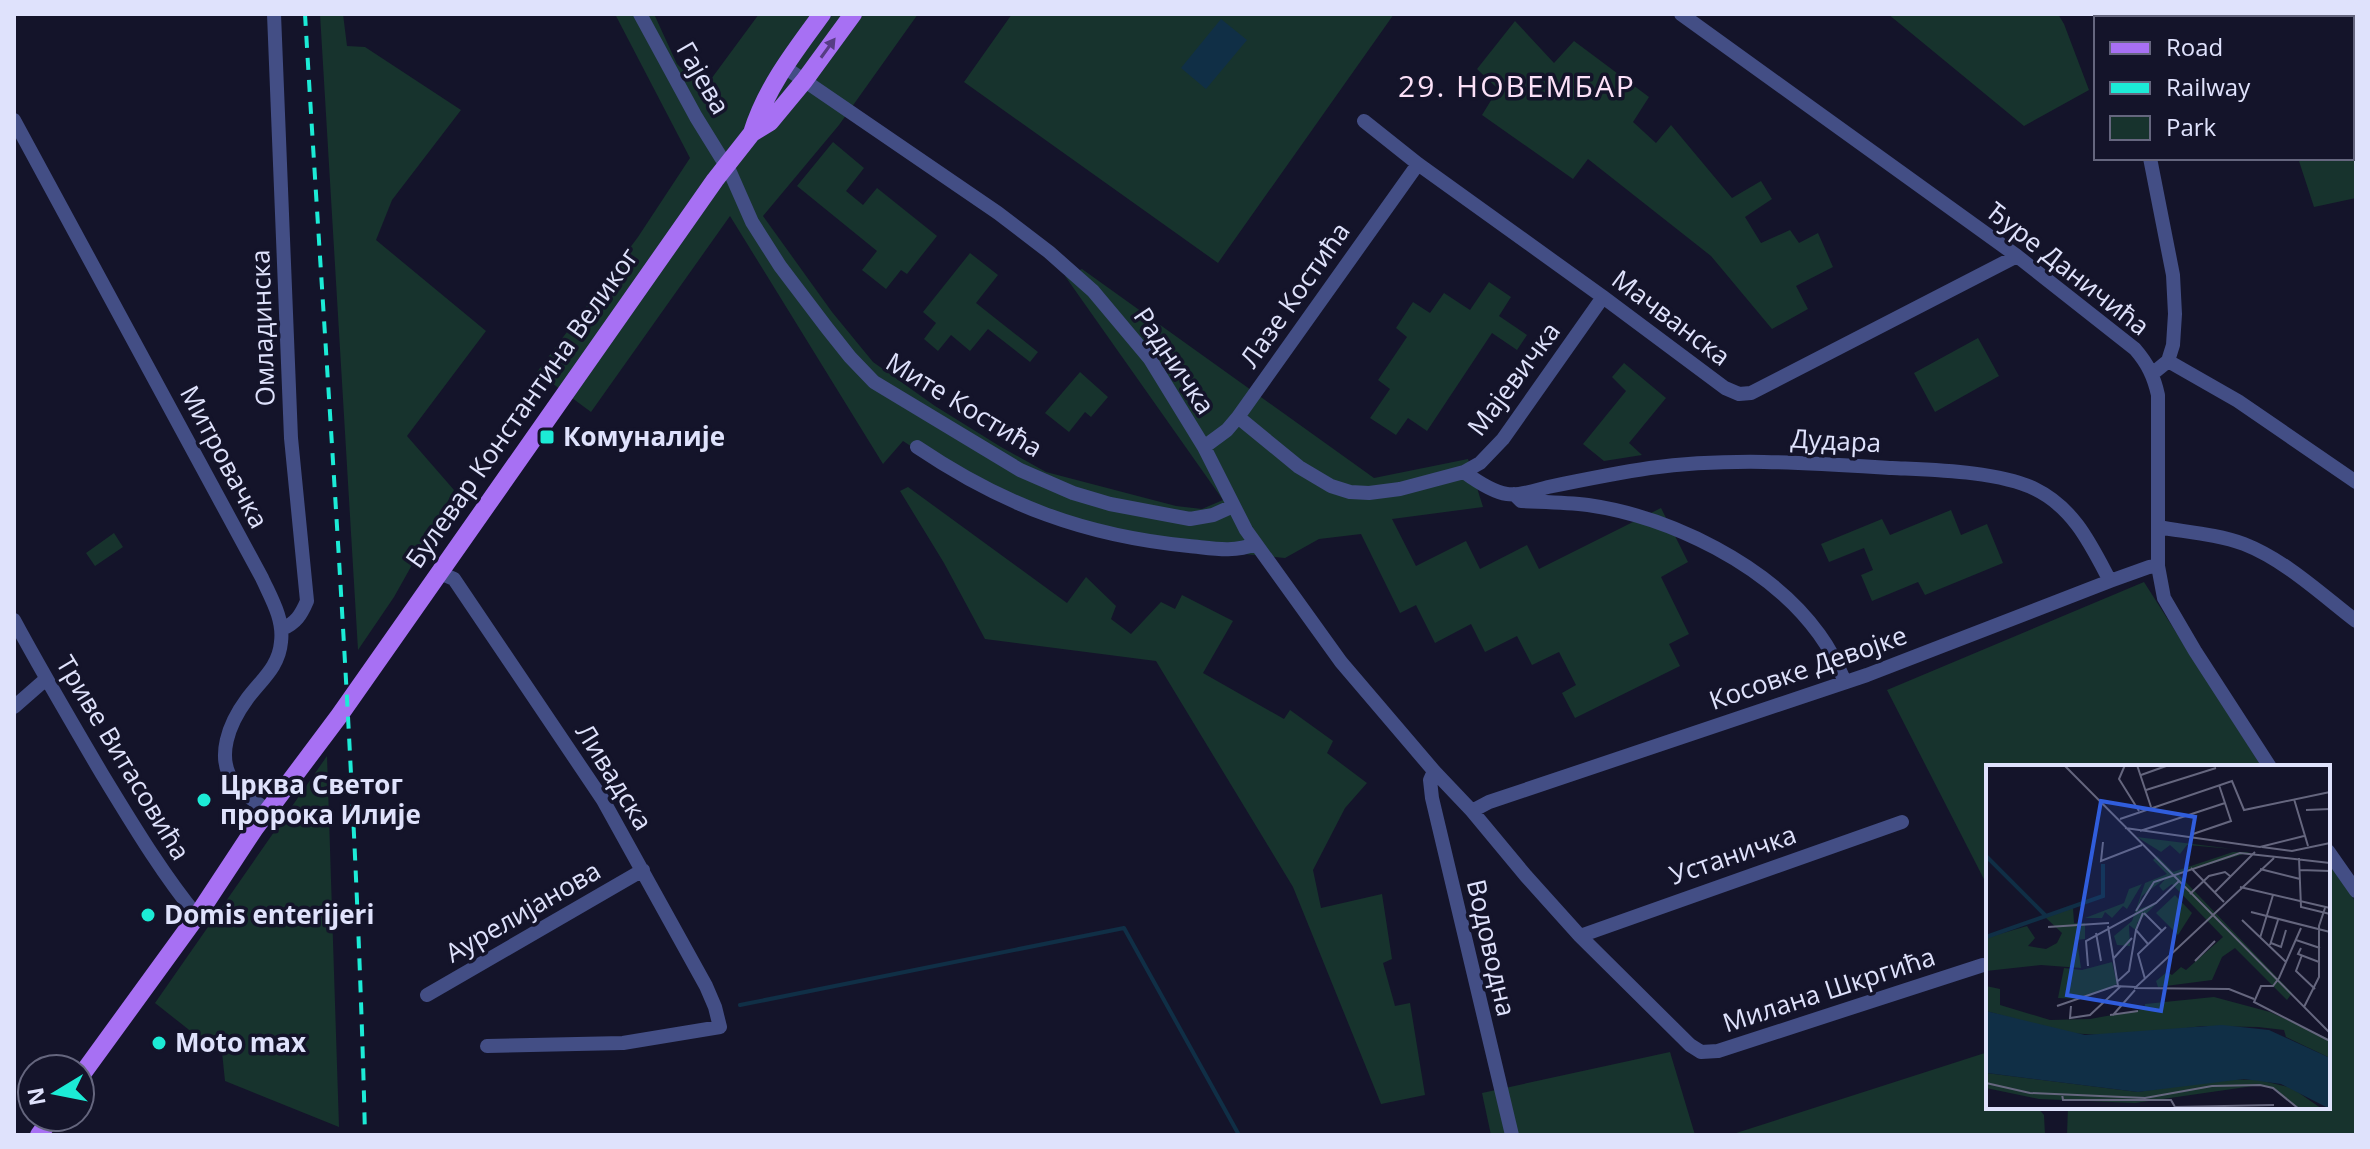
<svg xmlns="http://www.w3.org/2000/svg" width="2370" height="1149" viewBox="0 0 2370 1149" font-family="'Open Sans',sans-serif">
  <rect width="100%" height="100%" fill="#14142a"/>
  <path fill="#17332d" d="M320,14H343L347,46L365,47L461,110L392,200L376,240L486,331L407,436L454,490L394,597L358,650Z
    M615,14H654L677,64L703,90L759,14H918L839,125L763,216L832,312L873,362L935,406L1001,447L1046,472L1176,506L1202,509L1223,500L1065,276L1082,269L1374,478L1468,459L1483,507L1392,519L1416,566L1466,541L1480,569L1527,545L1539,569L1661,508L1688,562L1661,577L1689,634L1669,644L1680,666L1575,718L1562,693L1576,685L1559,652L1532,665L1517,636L1485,652L1471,624L1435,643L1416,605L1400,613L1361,534L1319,539L1285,558L1184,548L1103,535L960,478L903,441L883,464L730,216L591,412L537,372L638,237L690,158Z
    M1012,14H1394L1218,263L964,82Z
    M1888,14H2058L2064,24L2089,90L2024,126Z
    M2251,14H2356V198L2314,207L2298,158H2352V18H2252Z
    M1515,21L1554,63L1574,41L1649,97L1633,122L1656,143L1671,125L1732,198L1761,181L1772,199L1745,217L1761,243L1790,230L1799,243L1818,233L1833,267L1796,286L1808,309L1772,329L1711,256L1588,159L1573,179L1482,115L1498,89L1477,69Z
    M833,142L864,168L846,191L863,205L877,188L937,236L907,274L901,270L886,289L862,270L877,251L797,186Z
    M970,253L998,275L976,303L1038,352L1030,362L988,329L970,351L951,335L938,351L924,339L936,323L923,312Z
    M1489,282L1511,297L1499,316L1527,335L1517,350L1492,333L1427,431L1408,418L1396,435L1370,418L1390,389L1378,380L1407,337L1396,328L1413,302L1430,313L1444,293L1470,310Z
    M1978,338L1999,376L1935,412L1914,373Z
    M1624,363L1666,398L1629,443L1642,455L1604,461L1583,444L1626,391L1612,377Z
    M1080,372L1108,397L1091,417L1085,412L1069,432L1045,413Z
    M908,487L1067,603L1086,577L1116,606L1111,619L1131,634L1161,602L1175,609L1182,595L1233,621L1203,673L1284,719L1290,710L1333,741L1327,753L1367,783L1345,808L1313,870L1321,908L1382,894L1392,959L1383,963L1395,1006L1410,1003L1425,1095L1381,1104L1293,887L1156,661L985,639L944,563L900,491Z
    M1951,510L1961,535L1987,524L2003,563L1925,595L1918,582L1872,601L1861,575L1873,570L1864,548L1829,562L1821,544L1882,519L1890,535Z
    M114,533L123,547L95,566L86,553Z
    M2144,582L2262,767H1988V887L1887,690Z
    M327,756L339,1127L225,1081L222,1052L192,1050L193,1033L155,1003Z
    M2328,862L2356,902V1135H2067L2068,1107H2328Z
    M1670,1052L1695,1135H1491L1482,1093Z
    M1988,1052V1107H2037L2044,1115L2045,1135H1730Z"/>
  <path fill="#102f46" d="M1221,19L1247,40L1206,89L1181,68Z"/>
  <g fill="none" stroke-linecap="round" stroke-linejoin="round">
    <path stroke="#102f46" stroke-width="4" d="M740,1005L1124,928L1239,1135"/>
    <path stroke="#434e85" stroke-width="14" d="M274,14L291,438L307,601C301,615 296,623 282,629
      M640,14L696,117L730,172L752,222L780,266L827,328L850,357L874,382L1020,470L1073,493L1110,504L1190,519L1213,515L1233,506
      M1681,14L2017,256L2135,349C2148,364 2154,377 2158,395V566L2164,598L2195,651L2270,767
      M2136,14V18
      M783,66L998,213L1049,252L1093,291L1150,359L1204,447L1246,530L1341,662L1434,771L1472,811L1526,876L1580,936L1690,1045L1701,1052L1718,1051L1983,965
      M14,120L262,578C271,598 284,619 281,642C279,667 261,680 247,699C230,722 214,758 235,784C243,794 258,803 268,811
      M1364,121L1418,164L1603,297L1725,388L1739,394L1751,393L2017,256
      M2150,158L2173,275L2175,314L2173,345L2168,361L2152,374
      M2168,361L2238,401L2356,482
      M1238,417L1299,467L1331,486L1350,492L1369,493L1400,489L1464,472L1480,463L1503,439L1603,297
      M917,447C1003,505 1085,536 1189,546C1211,548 1234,553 1255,544
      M1204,447L1227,430L1238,417L1418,164
      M1464,472C1475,480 1492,492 1507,494C1520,496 1536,490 1548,487C1582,480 1616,473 1650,468C1730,457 1811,463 1892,468C1933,470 1998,471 2035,489C2074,508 2091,545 2110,581
      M1514,494L1521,501C1543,502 1566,502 1588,505C1671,517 1769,565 1819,634C1830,649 1838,665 1845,682
      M2158,527C2186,532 2217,534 2244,544C2285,560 2321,594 2356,621
      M438,572L454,579L603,800L706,986L715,1007L720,1027L623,1043L487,1046
      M14,620C42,672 72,723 102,774C132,823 161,872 197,916
      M14,707L46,679
      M1434,771L1430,780L1432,798L1512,1135
      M1472,811L1489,802L1867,675L2110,581L2149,567L2158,566
      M2328,851L2356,891
      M1580,936L1902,822
      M427,995L643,870"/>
    <path stroke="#a770f3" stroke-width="18" d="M752,133C766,88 794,52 822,14
      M80,1077L197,916L255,828L339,716L715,180L752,133L770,122L804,81L853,14
      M39,1135L52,1117"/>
    <path stroke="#1cebd6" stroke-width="4" stroke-dasharray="12 10" stroke-linecap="butt" d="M305,14C327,387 356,761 365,1135"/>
  </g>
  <defs><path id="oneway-solid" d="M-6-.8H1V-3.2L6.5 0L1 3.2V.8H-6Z" transform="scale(2)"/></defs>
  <use fill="#563d84" href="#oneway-solid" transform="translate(828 48) rotate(-54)"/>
  <g fill="#1cebd6" stroke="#14142a" stroke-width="3">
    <rect x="539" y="429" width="16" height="16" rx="4"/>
    <circle cx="204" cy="800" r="8"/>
    <circle cx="148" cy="915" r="8"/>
    <circle cx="159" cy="1043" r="8"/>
  </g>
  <g text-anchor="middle" stroke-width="7" stroke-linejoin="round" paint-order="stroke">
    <g font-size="26" fill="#dfe2fc" stroke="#14142a">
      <text transform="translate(703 78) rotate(60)" y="9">Гајева</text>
      <text transform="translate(2068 269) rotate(38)" y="9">Ђуре Даничића</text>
      <text transform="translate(1295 295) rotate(-55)" y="9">Лазе Костића</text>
      <text transform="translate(1671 318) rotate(37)" y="9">Мачванска</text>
      <text transform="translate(263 328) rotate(-92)" y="9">Омладинска</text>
      <text transform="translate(1174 361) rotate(56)" y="9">Радничка</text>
      <text transform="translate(1514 379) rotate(-53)" y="9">Мајевичка</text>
      <text transform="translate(964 405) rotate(31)" y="9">Мите Костића</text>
      <text transform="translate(522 408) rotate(-55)" y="9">Булевар Константина Великог</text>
      <text transform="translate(1836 441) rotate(3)" y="9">Дудара</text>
      <text transform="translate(224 457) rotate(62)" y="9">Митровачка</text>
      <text transform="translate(1808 668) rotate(-19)" y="9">Косовке Девојке</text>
      <text transform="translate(123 758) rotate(59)" y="9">Триве Витасовића</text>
      <text transform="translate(614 777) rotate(58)" y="9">Ливадска</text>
      <text transform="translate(1733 855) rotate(-19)" y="9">Устаничка</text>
      <text transform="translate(523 912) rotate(-30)" y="9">Аурелијанова</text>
      <text transform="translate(1491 948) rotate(77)" y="9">Водоводна</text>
      <text transform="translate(1829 990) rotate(-18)" y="9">Милана Шкргића</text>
    </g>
    <g font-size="26" font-weight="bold" fill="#dfe2fc" stroke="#14142a" text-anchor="start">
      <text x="563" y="446">Комуналије</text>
      <text x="220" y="794">Црква Светог<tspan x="220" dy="30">пророка Илије</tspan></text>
      <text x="164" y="924">Domis enterijeri</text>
      <text x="175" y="1052">Moto max</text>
    </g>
    <g font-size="30" letter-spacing="2" fill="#fce1f8" stroke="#14142a">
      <text x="1517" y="97">29. НОВЕМБАР</text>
    </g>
  </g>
  <g transform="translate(1986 765)">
    <rect width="344" height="344" fill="#14142a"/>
    <path d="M151,72L247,84L201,80L194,89L184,80L175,87ZM247,87H264L192,109L306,228L301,235L249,183L236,192L226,215L172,222L170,216L181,207L186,210L195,202L200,205L237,172L186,119L177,126L173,121L181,112L156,131L151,145L172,137L151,158V166L143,160L144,181L131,180L128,171L146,156L159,118L181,109L167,95L171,91L187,107ZM156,119L141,144L137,141L126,153L119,147L116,153H99L138,138L143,124ZM189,130L206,148L192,170L170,148ZM87,143L88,158H99V174L91,175L95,203L55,200L0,206V173L41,161L49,173L42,181L60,184L71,178L76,168L59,152ZM126,197L131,219L97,234L72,233L78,203L96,205ZM0,221L14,224V240L64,255L104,254L159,244V239L228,232L284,247L343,274L344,293L300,272L298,265L272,262L217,261L134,271L81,268L0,246ZM0,308L152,327L235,314L273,315L306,323L336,344H312L288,323L274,320L149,338L53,334L0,323Z" fill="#17332d"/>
    <path d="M0,246L99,270L236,260L283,265L344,293V344L295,319L258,314L152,327L1,308Z" fill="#102f46"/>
    <path fill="none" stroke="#102f46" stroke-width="4" d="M0,91L60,151M0,172L117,131V99"/>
    <path fill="none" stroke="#65667e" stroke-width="2" d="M78,0L344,268M139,0L133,14L153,46M151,0L165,42M155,10L183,0M160,25L230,3M308,34L322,81M320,45L344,44M134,54L246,16L258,45L344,27M139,63L274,82L318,71M154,66L239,38M207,69L245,56L233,20M117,77L115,96L156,80M276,82L306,86L344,78M313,93L315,142L344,149M205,103L238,137M274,104L314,114M314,105L344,106M254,122L344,143M229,127L269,87M204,129L223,111L239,107L244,111M150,146L168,117L254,88L344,98M265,147L344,167M157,148L150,165L162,179M158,148L176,166M256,155L300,197M122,161L132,221M62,162L123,158M315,163L293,213L287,221H275L268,237L344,276M110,168L115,196M274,173L287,130M310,175L334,183M285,178L295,182L300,165M284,180L292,155M315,183L312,189L333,197M316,190L310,206L329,224M127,194L146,173M209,196L229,176M102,201L100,176L170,138L193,116M159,214L152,189L180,162M132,216L143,206L150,165M148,223L243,224L268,234M71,241L129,221L150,222L288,93M85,241L84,253L104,250L135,221M318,242L333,212V161L339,143M124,250L152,246M127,250L149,225M0,318L44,328L159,333L226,321L274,320L287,323L313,344M76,329L77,335H185L189,342L288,340"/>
    <path fill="#305ddc" fill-opacity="0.15" stroke="#305ddc" stroke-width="4" d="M115,36L209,52L175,246L81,230Z"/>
    <rect width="344" height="344" fill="none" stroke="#dfe2fc" stroke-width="4"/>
  </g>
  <rect width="2370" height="1149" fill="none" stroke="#dfe2fc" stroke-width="32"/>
  <rect x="2094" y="16" width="260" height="144" fill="#14142a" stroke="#65667e" stroke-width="2"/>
  <rect x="2110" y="42" width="40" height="12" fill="#a770f3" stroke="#65667e" stroke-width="2"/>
  <text x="2166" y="56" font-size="24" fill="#dfe2fc">Road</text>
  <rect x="2110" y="82" width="40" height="12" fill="#1cebd6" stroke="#65667e" stroke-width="2"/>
  <text x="2166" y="96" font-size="24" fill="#dfe2fc">Railway</text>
  <rect x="2110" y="116" width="40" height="24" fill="#17332d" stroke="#65667e" stroke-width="2"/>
  <text x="2166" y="136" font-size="24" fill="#dfe2fc">Park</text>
  <g transform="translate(56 1093) rotate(260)"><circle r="38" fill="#14142a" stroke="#65667e" stroke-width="2"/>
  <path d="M0-6L14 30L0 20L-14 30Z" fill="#1cebd6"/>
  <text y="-12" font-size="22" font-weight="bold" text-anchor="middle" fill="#dfe2fc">N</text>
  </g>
</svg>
